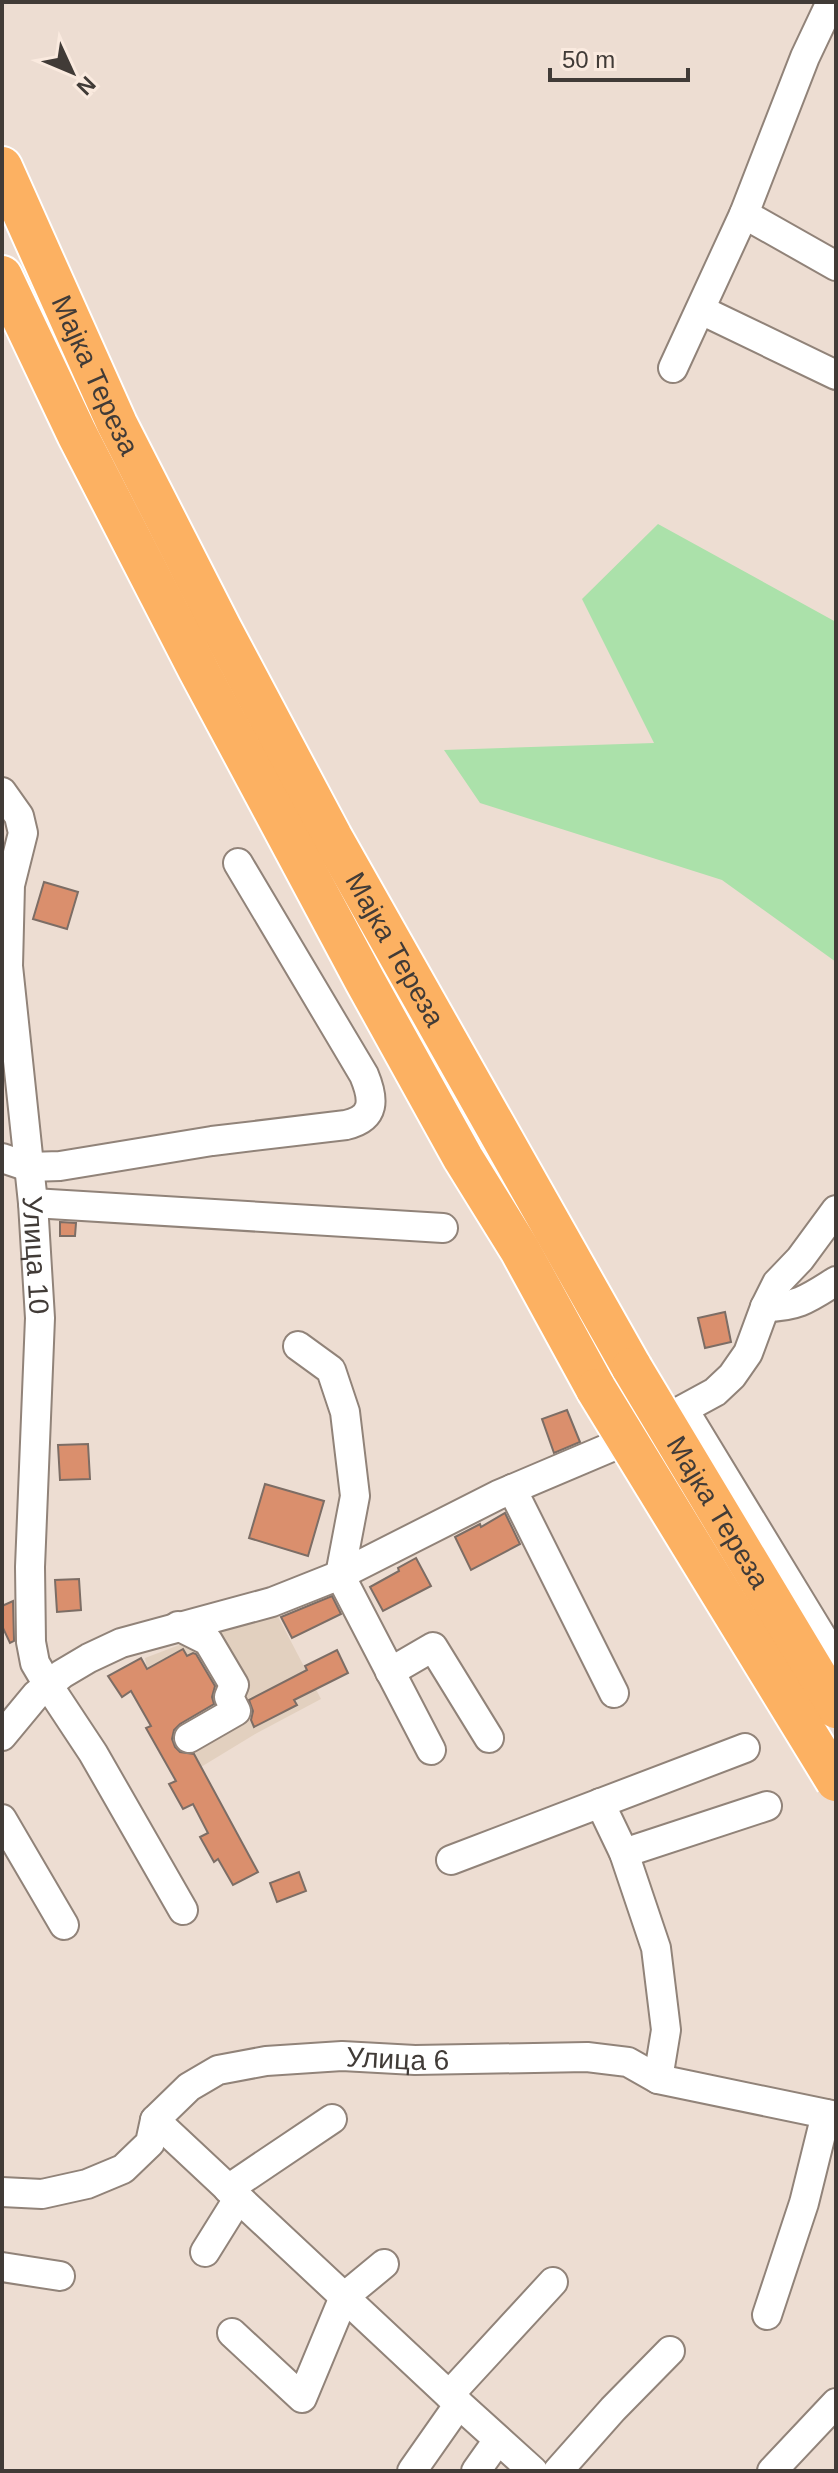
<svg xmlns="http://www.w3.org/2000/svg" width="838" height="2473" font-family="Arial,sans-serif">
<rect width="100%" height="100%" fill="#edddd2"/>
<!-- industrial -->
<polygon fill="#e2d0bf" points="274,1609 321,1699 257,1733 201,1767 147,1669 145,1658"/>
<!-- green -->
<polygon fill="#abe1aa" points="658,524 836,622 836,962 722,880 480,803 444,750 654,743 582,599"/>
<!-- building -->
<g fill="#da8f6d" stroke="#7c6d65" stroke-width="2">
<polygon points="44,882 78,892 67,929 33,919"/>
<polygon points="60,1222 76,1223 75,1236 60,1236"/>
<polygon points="725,1312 731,1342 705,1348 698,1318"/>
<polygon points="567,1410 580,1442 554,1453 542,1419"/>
<polygon points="88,1444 90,1479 60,1480 58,1445"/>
<polygon points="265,1484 324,1501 308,1556 249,1538"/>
<polygon points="505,1513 520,1544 471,1570 455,1537 480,1524 481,1527"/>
<polygon points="416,1558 431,1586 383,1611 370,1587 399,1571 398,1568"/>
<polygon points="79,1579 81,1610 57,1612 55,1580"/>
<polygon points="332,1596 341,1614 292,1638 281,1617"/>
<polygon points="13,1601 14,1641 10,1643 2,1626 2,1606"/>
<polygon points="183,1649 187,1656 193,1653 196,1654 215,1686 212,1697 214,1704 180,1724 174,1730 172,1739 175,1747 180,1752 194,1754 258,1872 233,1885 218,1859 214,1862 200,1837 208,1833 193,1804 183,1809 169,1784 176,1781 146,1728 151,1726 131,1691 122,1697 108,1676 141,1658 147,1669"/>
<polygon points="337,1650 348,1673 294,1700 297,1705 254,1727 251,1720 253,1711 249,1700 307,1670 305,1666"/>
<polygon points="299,1872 306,1891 277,1902 270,1883"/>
</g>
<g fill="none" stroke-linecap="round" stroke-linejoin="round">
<defs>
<g id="minor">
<polyline points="744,214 836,266"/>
<polyline points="701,310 836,375"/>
<polyline points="673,368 744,214 805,57 831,2"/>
<path id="s1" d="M2 792 19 816 23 833 10 885 8 966 33 1203 40 1318 30 1567 31 1642 35 1663 48 1685 93 1753 183 1910"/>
<path d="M2 1158 29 1167 60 1166 212 1141 346 1125C376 1118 374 1099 364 1075L238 863"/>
<polyline points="33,1203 443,1228"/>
<path d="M765 1307C798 1307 809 1298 836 1281"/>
<polyline points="298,1346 331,1370 345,1412 355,1496 340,1575 431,1750"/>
<polyline points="684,1410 836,1660"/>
<polyline points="512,1489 614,1693"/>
<polyline points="178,1626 208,1641 234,1685 229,1697 236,1711 189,1738"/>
<polyline points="390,1672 433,1647 489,1738"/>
<polyline points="2,1736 36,1695 62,1674 89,1658 121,1643 272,1602 340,1575 498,1495 623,1442 715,1392 732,1376 748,1353 765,1307 777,1283 800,1259 836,1210"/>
<polyline points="600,1803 624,1853 656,1948 666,2030 658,2079"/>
<polyline points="2,1819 64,1925"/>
<polyline points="624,1853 767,1806"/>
<polyline points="451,1860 745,1748"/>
<polyline points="155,2120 449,2395 533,2471"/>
<polyline points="228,2189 332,2119"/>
<path id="s2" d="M2 2192 42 2194 87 2184 123 2169 150 2143 155 2120 189 2087 218 2070 266 2061 342 2056 415 2060 587 2057 628 2062 658 2079 836 2116"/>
<polyline points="205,2252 238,2199"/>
<polyline points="2,2267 60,2276"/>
<polyline points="767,2315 804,2203 826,2114"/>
<polyline points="232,2333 302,2398 344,2297 384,2264"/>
<polyline points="449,2395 553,2282"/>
<polyline points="412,2471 459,2404"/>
<polyline points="476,2471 498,2440"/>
<polyline points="558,2471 613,2409 670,2351"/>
<polyline points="772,2471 836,2403"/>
</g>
<g id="highway">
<path id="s3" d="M2 167 117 424 221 628 332 837 632 1368"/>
<polyline points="2,276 77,434 198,669 365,981 463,1158 520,1250 596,1389"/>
</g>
</defs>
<!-- minor casing -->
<use href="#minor" stroke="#918379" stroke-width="32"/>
<!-- highway casing -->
<use href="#highway" stroke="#fff" stroke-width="44"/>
<!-- minor -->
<use href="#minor" stroke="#fff" stroke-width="28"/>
<!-- highway -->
<use href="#highway" stroke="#fcb162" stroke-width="40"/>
<defs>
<g id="highway-bridge">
<path id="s4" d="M632 1368 836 1708"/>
<polyline points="596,1389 836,1781"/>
</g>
</defs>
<!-- highway-bridge casing -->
<use href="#highway-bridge" stroke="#fff" stroke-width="44" stroke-linecap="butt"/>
<!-- highway-bridge -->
<use href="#highway-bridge" stroke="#fcb162" stroke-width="40"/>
</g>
<g text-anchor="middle" stroke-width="6" stroke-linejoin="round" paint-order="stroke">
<!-- street labels -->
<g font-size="28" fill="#413b37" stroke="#faeadf">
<text dy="10" stroke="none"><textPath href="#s3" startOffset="228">Мајка Тереза</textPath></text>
<text dy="10" stroke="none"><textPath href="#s3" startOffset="876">Мајка Тереза</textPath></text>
<text dy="10" stroke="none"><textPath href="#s1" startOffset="472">Улица 10</textPath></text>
<text dy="10" stroke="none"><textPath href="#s4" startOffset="168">Мајка Тереза</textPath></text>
<text dy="10" stroke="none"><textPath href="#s2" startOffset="448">Улица 6</textPath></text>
</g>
</g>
<!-- border -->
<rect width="838" height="2473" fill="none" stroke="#413b37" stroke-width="8"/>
<!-- north arrow -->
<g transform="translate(72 72) rotate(134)" stroke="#faeadf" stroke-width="6" paint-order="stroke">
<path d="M0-6L14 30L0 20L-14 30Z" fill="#413b37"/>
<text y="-12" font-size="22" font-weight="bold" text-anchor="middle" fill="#413b37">N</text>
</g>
<!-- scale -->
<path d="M550 68v12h138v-12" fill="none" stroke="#413b37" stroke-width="4"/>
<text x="562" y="68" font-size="24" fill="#413b37" stroke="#faeadf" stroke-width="6" paint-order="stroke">50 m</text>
</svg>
